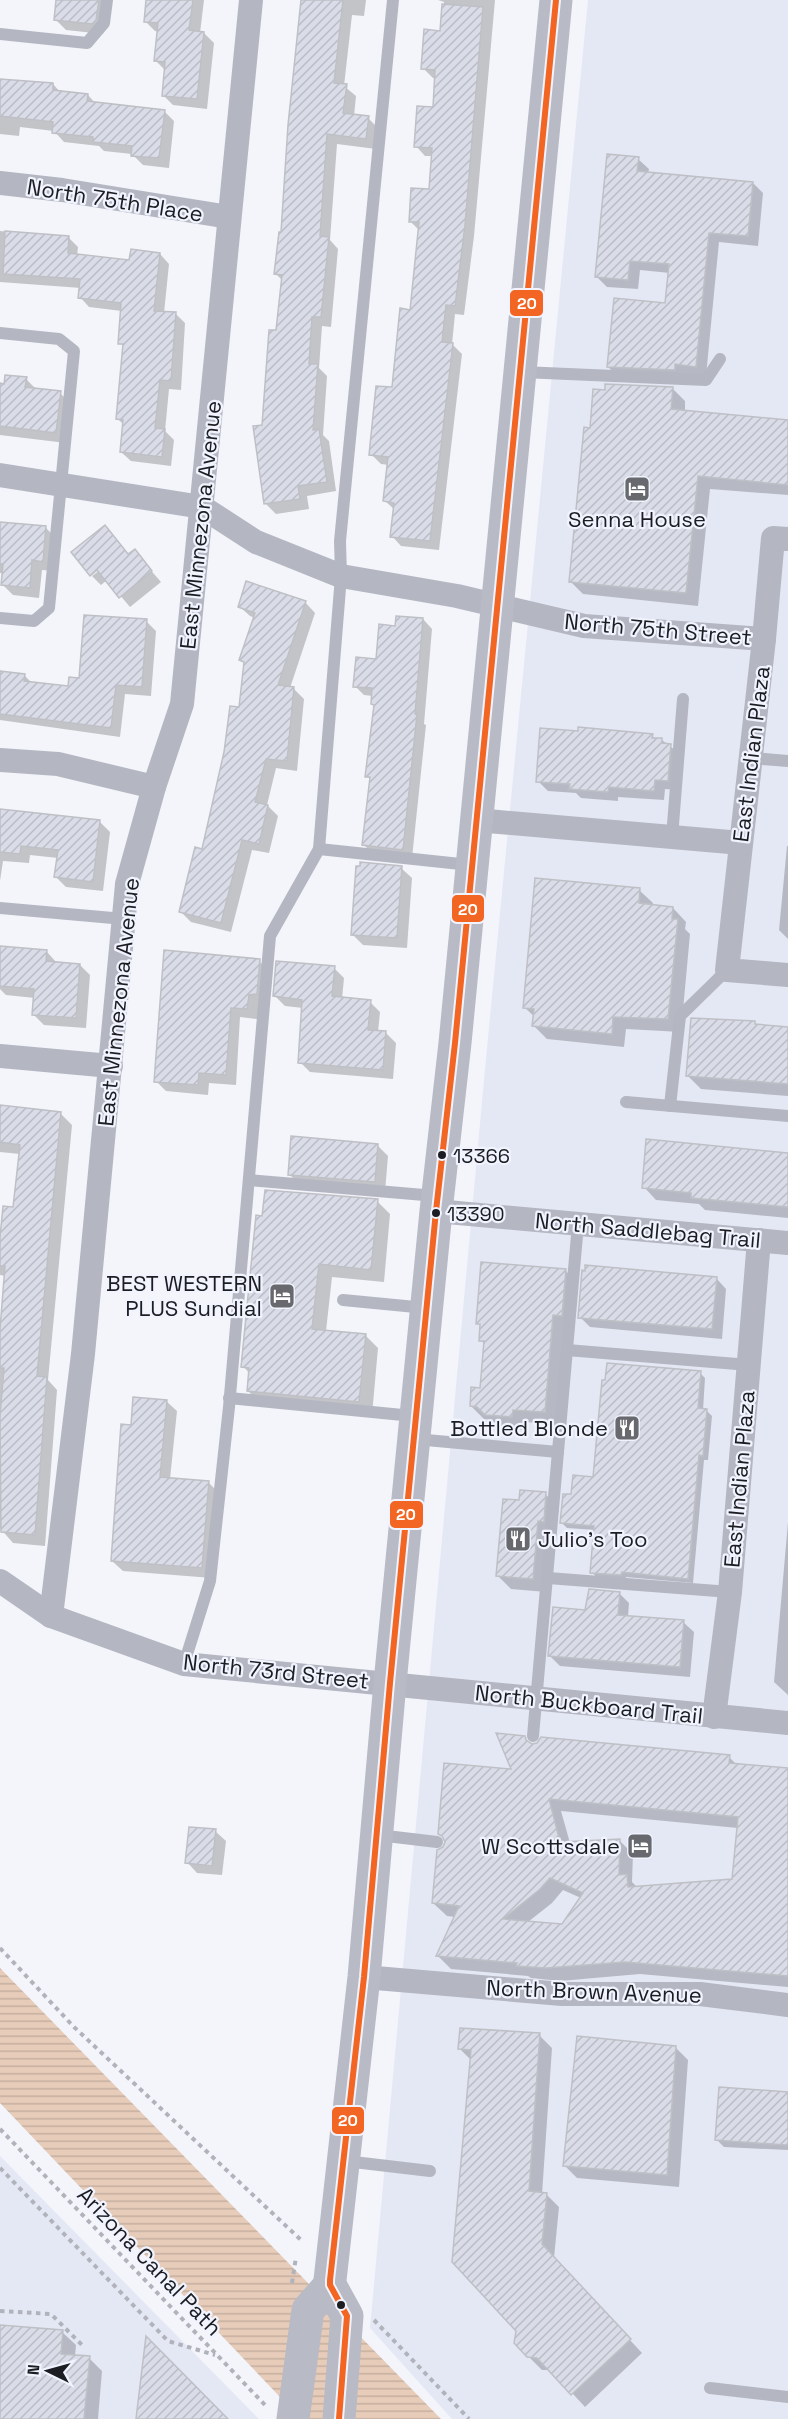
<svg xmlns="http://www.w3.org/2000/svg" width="788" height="2419" font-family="'Space Grotesk',sans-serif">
<defs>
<pattern id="water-rules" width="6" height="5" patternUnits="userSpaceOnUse" patternTransform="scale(1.5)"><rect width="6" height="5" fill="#e7ccba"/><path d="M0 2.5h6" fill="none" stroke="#c6afa0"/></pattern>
<pattern id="building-hatch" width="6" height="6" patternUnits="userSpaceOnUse" patternTransform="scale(1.5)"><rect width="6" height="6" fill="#dadde8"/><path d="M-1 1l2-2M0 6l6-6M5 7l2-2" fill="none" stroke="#babdc7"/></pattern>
</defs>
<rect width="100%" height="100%" fill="#f4f5fb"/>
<!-- built -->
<g fill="#e4e8f4">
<polygon points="588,0 788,0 788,2419 452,2419 370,2328 485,1069"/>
<polygon points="0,2156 259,2419 0,2419"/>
</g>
<!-- water -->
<polygon fill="url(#water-rules)" points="0,1968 441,2419 301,2419 0,2103"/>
<!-- shadow -->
<g fill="#0003" fill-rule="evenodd">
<polygon points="58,0 109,0 103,34 66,30 56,20"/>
<polygon points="147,0 204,0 200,33 204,33 214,43 207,109 173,105 163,95 166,71 156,61 159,32 155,31 145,21"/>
<polygon points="304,0 366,0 364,16 352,15 344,86 356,96 354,116 368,118 378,128 376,149 337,144 330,240 338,249 331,327 322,326 319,368 327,376 323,435 329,441 336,491 307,496 309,509 276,514 266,504 264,426 283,281 276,274 283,234"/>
<polygon points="438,0 495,0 474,236 464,315 455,314 452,344 462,354 439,550 401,546 392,536 395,510 385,501 389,465 381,464 371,454 393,389 412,311 420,231 410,221 430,191 433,156 425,156 416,146 434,109 436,78 433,78 423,68 442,32 444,2"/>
<polygon points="0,80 53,84 61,93 88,95 96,104 164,111 174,121 169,168 143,165 132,154 104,151 99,146 64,142 54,131 20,127 19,136 0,134"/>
<polygon points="638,159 649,169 648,173 753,183 763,193 758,246 719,242 706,376 619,377 608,367 666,305 670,273 640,270 638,289 607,287 597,277"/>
<polygon points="0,231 68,237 78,247 77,256 131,262 160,254 169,264 164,313 176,314 185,323 181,390 169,389 165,431 174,440 171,466 131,461 121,452 124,425 117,418 124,347 120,343 122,311 89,307 80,297 81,288 0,282"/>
<polygon points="26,379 36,389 60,393 70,403 66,443 0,435 0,385 5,385"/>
<polygon points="672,388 685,401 685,412 788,422 788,495 710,489 698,606 583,594 570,581 591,429"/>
<polygon points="0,523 46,528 56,538 53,571 42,570 39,598 13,595 3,585 4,573 0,573"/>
<polygon points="134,551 161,582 130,607 107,580 101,585 92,576 104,567"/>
<polygon points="305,602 315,613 290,688 294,689 304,699 297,771 276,768 267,805 278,816 269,853 252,850 231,932 191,922 180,911 203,850 240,709 245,664 241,660 255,618 250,616 239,606"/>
<polygon points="423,619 432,629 424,724 426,725 412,858 373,854 364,845 371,780 367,776 376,707 372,704 373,696 364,695 355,686 378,661 397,627"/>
<polygon points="146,621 156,631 151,696 125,694 120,737 0,720 0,670 3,673 24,675 33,684 69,688"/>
<polygon points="579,733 652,736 656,739 662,740 681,755 678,790 665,789 664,800 618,797 618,801 581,798 576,793 548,791 538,781"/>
<polygon points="0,810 100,822 110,832 103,891 66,887 56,877 58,858 30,855 29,863 3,861 0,881"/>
<polygon points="787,846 788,846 788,939 779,930"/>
<polygon points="401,868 412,878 407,948 363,945 353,935"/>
<polygon points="639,890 653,903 652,906 673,908 686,922 685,929 690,934 681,1032 626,1029 624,1047 547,1039 534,1026 535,1017 525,1008"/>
<polygon points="0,948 47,952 57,963 80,965 90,975 86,1028 44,1025 34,1015 35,998 6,995 0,989"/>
<polygon points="259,961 269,971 257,1019 240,1017 236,1085 209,1083 208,1095 166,1091 156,1081"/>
<polygon points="334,968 344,978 342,999 370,1002 380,1012 378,1032 386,1033 396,1043 393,1079 310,1072 300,1062 303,1008 285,1006 275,996"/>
<polygon points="754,1022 757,1025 788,1028 788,1096 701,1089 687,1075"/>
<polygon points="61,1114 72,1125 48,1380 57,1390 45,1546 13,1543 0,1528 0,1337 6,1276 0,1275 0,1231 2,1231 14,1208 20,1154 0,1152 0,1116"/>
<polygon points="377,1145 388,1156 385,1192 300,1185 289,1174"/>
<polygon points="788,1154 788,1218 705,1210 699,1204 656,1200 644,1187"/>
<polygon points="377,1201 390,1214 384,1282 332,1277 326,1331 365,1335 378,1348 372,1415 261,1404 248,1391 250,1374 243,1366 257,1217"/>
<polygon points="565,1270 578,1284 558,1425 526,1422 525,1430 499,1427 492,1420 484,1419 471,1406 481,1389 485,1345 481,1340 482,1327 478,1323"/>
<polygon points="716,1278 726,1289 722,1339 590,1327 580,1317"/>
<polygon points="700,1373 705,1378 703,1410 707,1411 712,1416 708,1460 704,1460 693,1583 626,1577 626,1580 597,1578 592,1572 596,1530 567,1528 562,1523 572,1496 594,1478"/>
<polygon points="166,1401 177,1411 170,1479 208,1482 218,1492 212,1578 123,1571 112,1561 132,1427"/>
<polygon points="545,1494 559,1507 546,1592 511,1589 497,1575 520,1502"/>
<polygon points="788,1522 788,1695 774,1682"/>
<polygon points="619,1593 629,1603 628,1617 683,1622 694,1632 690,1677 560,1666 550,1656 586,1612"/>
<path d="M524 1737 532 1746 729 1757 737 1765 788 1770V1987L640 1974 560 1981 531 1978 528 1976 451 1969 438 1956 455 1917 447 1916 433 1903 444 1848 513 1770ZM561 1811 738 1828 734 1881 638 1888 632 1882 633 1854 620 1841 570 1843ZM563 1890 581 1898 562 1925 528 1922 552 1903Z"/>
<polygon points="215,1831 226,1841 222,1875 197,1873 187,1862"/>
<polygon points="539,2035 552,2048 542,2194 546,2194 559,2207 554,2258 642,2353 585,2407 551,2370 542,2370 528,2356 517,2330 471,2060 460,2049"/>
<polygon points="675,2047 688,2060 679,2187 577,2178 565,2166"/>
<polygon points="788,2094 788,2150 724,2147 716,2139"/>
<polygon points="0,2326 62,2332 76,2345 75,2356 89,2358 102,2371 98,2419 0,2419"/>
</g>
<!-- building -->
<g fill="url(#building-hatch)" stroke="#bfc0c6" stroke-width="1.5" fill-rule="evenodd">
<polygon points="56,0 99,0 96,20 92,24 54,20"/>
<polygon points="146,0 193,0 189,30 204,32 197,99 162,96 165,62 154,61 158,23 144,22"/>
<polygon points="301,0 343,0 334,83 347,84 343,113 369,116 366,139 327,134 320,236 329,237 321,317 312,317 309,364 318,364 313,430 319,429 327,482 298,486 300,499 264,504 253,426 262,425 269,330 276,330 282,275 274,274 279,232 281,232 288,125"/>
<polygon points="442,4 483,7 465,225 455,306 446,305 442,342 453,343 430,541 390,537 394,503 383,501 388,457 369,455 376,386 392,387 400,308 410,310 419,222 409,222 411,188 429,189 432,148 414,147 417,106 433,107 435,70 421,69 424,29 440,31"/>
<polygon points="0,79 53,83 53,90 88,94 87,101 165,110 159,158 131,156 132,146 93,142 93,137 52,133 53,122 0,116"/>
<polygon points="607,154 639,157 637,171 753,182 748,236 709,233 696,367 675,364 675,370 607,367 614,298 665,303 669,264 630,261 628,280 595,277"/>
<polygon points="5,231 69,236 68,253 129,260 131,249 160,253 154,311 176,312 171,381 160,380 155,428 165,429 162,457 120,452 123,420 116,419 123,344 118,344 121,303 78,298 80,279 3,274"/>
<polygon points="5,375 27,377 25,387 61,391 56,433 0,426 0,383 4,384"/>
<polygon points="605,384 673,387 671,409 788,420 788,485 698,476 686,593 569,582 584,427 590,428 593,389 605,390"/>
<polygon points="0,522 46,526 43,562 32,560 30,588 1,585 3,564 0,564"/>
<polygon points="105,525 128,554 135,549 152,571 119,598 97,570 90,576 71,552"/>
<polygon points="246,581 306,601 278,685 294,687 287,761 266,759 255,802 268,805 259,844 242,840 221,923 179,912 195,847 202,849 224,752 230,706 239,707 244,662 239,660 255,613 238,607"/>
<polygon points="84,615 147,619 142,687 116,685 111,728 0,714 0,671 25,674 24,681 68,686 69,677 79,678"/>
<polygon points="396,616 423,618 415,714 417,714 403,850 362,845 370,777 365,777 374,705 371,704 372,688 353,687 356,657 376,659 379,624 395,626"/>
<polygon points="578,727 653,734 652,738 662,738 662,743 671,744 668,781 655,780 654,791 609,787 608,792 569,789 570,784 536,782 540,728 578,731"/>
<polygon points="0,809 100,820 93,882 54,877 58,850 21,846 20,854 0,852"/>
<polygon points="360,862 402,866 397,938 351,935 356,866 360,866"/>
<polygon points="535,878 640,888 639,903 673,907 672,919 678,919 668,1019 613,1017 612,1034 532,1026 534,1009 523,1008"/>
<polygon points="0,946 47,950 46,961 80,964 76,1018 32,1015 34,989 0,986"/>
<polygon points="164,950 260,959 257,994 249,995 247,1009 231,1008 226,1075 199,1073 198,1085 154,1082"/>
<polygon points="276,961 335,966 332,996 371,1000 368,1030 386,1031 383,1070 298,1063 302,1000 273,996"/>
<polygon points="691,1018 755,1021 755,1024 788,1027 788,1084 686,1076"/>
<polygon points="0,1105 61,1112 37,1376 47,1377 35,1535 1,1532 0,1416 4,1368 0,1368 0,1329 5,1266 0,1266 0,1237 3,1206 13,1207 20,1145 0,1142"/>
<polygon points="291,1136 378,1144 375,1182 288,1175"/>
<polygon points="646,1139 788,1153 788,1207 691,1198 691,1193 642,1188"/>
<polygon points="265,1190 378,1199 371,1270 319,1264 312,1329 366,1334 359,1402 247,1391 249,1368 241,1367 256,1215 262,1216"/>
<polygon points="481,1262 566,1269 562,1316 553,1315 545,1412 513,1410 512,1417 485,1415 477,1407 470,1406 471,1387 480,1388 484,1341 479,1341 480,1324 476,1324"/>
<polygon points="585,1265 717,1277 712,1329 578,1318 582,1270 585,1271"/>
<polygon points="607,1363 701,1371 698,1408 707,1409 703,1456 699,1455 688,1579 622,1572 621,1575 590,1573 594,1526 560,1523 563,1494 571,1494 573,1475 593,1477 602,1380 605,1380"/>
<polygon points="133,1397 167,1400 160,1477 209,1481 202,1568 111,1561 121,1424 131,1425"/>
<polygon points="520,1490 546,1492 544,1522 538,1521 533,1579 496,1576 503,1499 519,1500"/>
<polygon points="589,1589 620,1592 618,1615 684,1620 680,1667 548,1656 553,1607 585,1610"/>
<path d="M496 1733 525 1736 526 1740 532 1744 537 1743 541 1737 730 1755 729 1763 788 1768V1976L625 1962 546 1968 516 1966 517 1963 436 1956 459 1906 432 1903 437 1850 443 1847 445 1842 442 1836 438 1834 444 1763 511 1769ZM549 1799 738 1817 732 1879 628 1887 627 1874 619 1875 620 1839 560 1842ZM550 1878 583 1893 562 1924 503 1919 539 1890Z"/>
<polygon points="189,1827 216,1829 212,1866 185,1863"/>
<polygon points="460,2028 540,2033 529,2191 547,2193 542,2244 631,2339 571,2395 537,2358 527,2357 514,2343 516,2331 452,2262 471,2050 458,2049"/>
<polygon points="577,2036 676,2046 667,2175 563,2166"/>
<polygon points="719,2087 788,2092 788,2143 786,2145 715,2140"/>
<polygon points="0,2325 63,2330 61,2354 90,2356 84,2419 0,2419"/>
<polygon points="146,2336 228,2419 136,2419"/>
</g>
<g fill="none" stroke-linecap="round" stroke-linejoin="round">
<!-- path -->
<g stroke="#b0b3bb" stroke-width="4" stroke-dasharray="4.5 4.5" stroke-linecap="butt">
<polyline points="0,1948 74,2027 301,2240"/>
<polyline points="0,2129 265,2405"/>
<polyline points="0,2168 168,2341 215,2355"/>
<polyline points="292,2283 296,2257"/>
<polyline points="0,2311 51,2314 84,2347"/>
<polyline points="374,2320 469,2419"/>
</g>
<!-- lane -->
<g stroke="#b4b7c2" stroke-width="12">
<polyline points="0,34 87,43 104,23 107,0"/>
<polyline points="0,333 59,339 74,351 49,608 34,621 0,618"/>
<polyline points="522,372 706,380 720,359"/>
<polyline points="751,758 788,761"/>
<polyline points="672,837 683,699"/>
<polyline points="319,849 470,865"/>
<polyline points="0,908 124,919"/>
<polyline points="626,1102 788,1116"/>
<polyline points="670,1106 680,1016 727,970"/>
<polyline points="249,1180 436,1196"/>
<polyline points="343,1300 426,1308"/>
<polyline points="567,1350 749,1365"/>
<polyline points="229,1398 413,1416"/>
<polyline points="415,1439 558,1452"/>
<polyline points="548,1578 730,1592"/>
<polyline points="184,1664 210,1581 229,1407 270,936 319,849 341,576 340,541 393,0"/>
<polyline points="533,1736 578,1224"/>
<polyline points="378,1835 437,1842"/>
<polyline points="345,2161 430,2171"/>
<polyline points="710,2388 788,2397"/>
</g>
<!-- street -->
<g stroke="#b4b7c2" stroke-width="24">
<polyline points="0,183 62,190 229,217"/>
<polyline points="0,475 202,507 256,542 341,576 457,596 584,626 764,639"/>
<polyline points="788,539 773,538 764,639 727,970 788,975"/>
<polyline points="0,760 58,764 154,787"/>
<polyline points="476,820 741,843"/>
<polyline points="0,1056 111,1066"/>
<polyline points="436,1211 788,1243"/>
<polyline points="0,1581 51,1616 184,1664 788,1723"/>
<polyline points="51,1616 83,1354 127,884 154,787 182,704 251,0"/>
<polyline points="714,1717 730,1592 759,1240"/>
<polyline points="364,1977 562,1994 700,1994 788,2005"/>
</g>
<!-- primary -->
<g stroke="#b8bac5" stroke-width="33">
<polyline points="293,2419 308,2310 330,2285"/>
<polyline points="339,2419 347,2316 330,2285 330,2280 364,1977 390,1683 436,1211 455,1043 556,0"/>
</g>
<defs>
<polyline id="bus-1" points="339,2419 347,2316 330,2285 330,2280 364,1977 390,1683 436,1211 455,1043 556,0"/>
</defs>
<!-- bus-1 casing -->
<use href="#bus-1" stroke="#f1f4fe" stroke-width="10"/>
<!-- bus-1 -->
<use href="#bus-1" stroke="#f26522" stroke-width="6"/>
</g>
<!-- icons -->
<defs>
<symbol id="hotel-square" viewBox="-11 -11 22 22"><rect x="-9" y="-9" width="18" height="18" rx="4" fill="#67696e" stroke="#f1f4fe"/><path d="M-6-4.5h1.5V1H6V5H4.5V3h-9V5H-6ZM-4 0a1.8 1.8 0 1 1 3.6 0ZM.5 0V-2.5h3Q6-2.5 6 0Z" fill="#fff"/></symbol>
<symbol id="restaurant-square" viewBox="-11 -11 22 22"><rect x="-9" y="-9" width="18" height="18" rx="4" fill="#67696e" stroke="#f1f4fe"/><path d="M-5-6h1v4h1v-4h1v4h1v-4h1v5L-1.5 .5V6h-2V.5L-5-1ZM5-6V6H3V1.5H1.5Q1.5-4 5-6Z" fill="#fff"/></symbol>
</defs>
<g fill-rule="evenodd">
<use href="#hotel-square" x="622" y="474" width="30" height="30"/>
<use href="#hotel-square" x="267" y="1281" width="30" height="30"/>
<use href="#restaurant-square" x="612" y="1413" width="30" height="30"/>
<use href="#restaurant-square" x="503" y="1524" width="30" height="30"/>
<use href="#hotel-square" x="625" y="1831" width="30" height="30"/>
</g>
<!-- markers -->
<g fill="#1b1d22" stroke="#f1f4fe" stroke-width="2">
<circle cx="442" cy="1155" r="5"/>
<circle cx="436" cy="1213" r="5"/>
<circle cx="341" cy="2305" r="5"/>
</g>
<g text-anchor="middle" stroke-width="4.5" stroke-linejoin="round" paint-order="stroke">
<!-- bus labels -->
<g font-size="20" fill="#1b1d22" stroke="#f1f4fe" text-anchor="start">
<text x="453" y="1163">13366</text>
<text x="447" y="1221">13390</text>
</g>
<!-- street labels -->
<g font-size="22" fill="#1b1d22" stroke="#f1f4fe">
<text transform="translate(115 200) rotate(9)" y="8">North 75th Place</text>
<text transform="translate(200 525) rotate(-84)" y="8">East Minnezona Avenue</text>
<text transform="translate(658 629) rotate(5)" y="8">North 75th Street</text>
<text transform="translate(751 754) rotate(-83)" y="8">East Indian Plaza</text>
<text transform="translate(118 1002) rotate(-84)" y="8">East Minnezona Avenue</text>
<text transform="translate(648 1230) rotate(5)" y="8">North Saddlebag Trail</text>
<text transform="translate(739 1479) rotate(-85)" y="8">East Indian Plaza</text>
<text transform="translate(276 1671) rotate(6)" y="8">North 73rd Street</text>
<text transform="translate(589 1704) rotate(6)" y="8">North Buckboard Trail</text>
<text transform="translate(594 1991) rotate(2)" y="8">North Brown Avenue</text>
<text transform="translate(150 2261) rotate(46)" y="8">Arizona Canal Path</text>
</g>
<!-- poi labels -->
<g font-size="22" fill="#1b1d22" stroke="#f1f4fe" text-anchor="end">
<text x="637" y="527" text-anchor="middle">Senna House</text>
<text x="262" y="1291">BEST WESTERN<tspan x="262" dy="25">PLUS Sundial</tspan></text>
<text x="608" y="1436">Bottled Blonde</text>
<text x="538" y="1547" text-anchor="start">Julio's Too</text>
<text x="620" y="1854">W Scottsdale</text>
</g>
</g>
<g stroke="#f1f4fe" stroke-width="2">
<rect x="509" y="289" width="35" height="28" rx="6" fill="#f26522"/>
<rect x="451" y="894" width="34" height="29" rx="6" fill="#f26522"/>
<rect x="389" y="1500" width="35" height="29" rx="6" fill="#f26522"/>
<rect x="331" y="2106" width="34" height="29" rx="6" fill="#f26522"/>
</g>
<g font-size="16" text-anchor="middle" font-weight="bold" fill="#fff">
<text x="527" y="309">20</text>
<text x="468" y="915">20</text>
<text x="406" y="1520">20</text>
<text x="348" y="2126">20</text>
</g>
<!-- north arrow -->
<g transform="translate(48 2371) rotate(275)" stroke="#f1f4fe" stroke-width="4.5" paint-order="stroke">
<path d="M0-4.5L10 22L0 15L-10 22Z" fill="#1b1d22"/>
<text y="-9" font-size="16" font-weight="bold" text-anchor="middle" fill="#1b1d22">N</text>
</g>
</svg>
